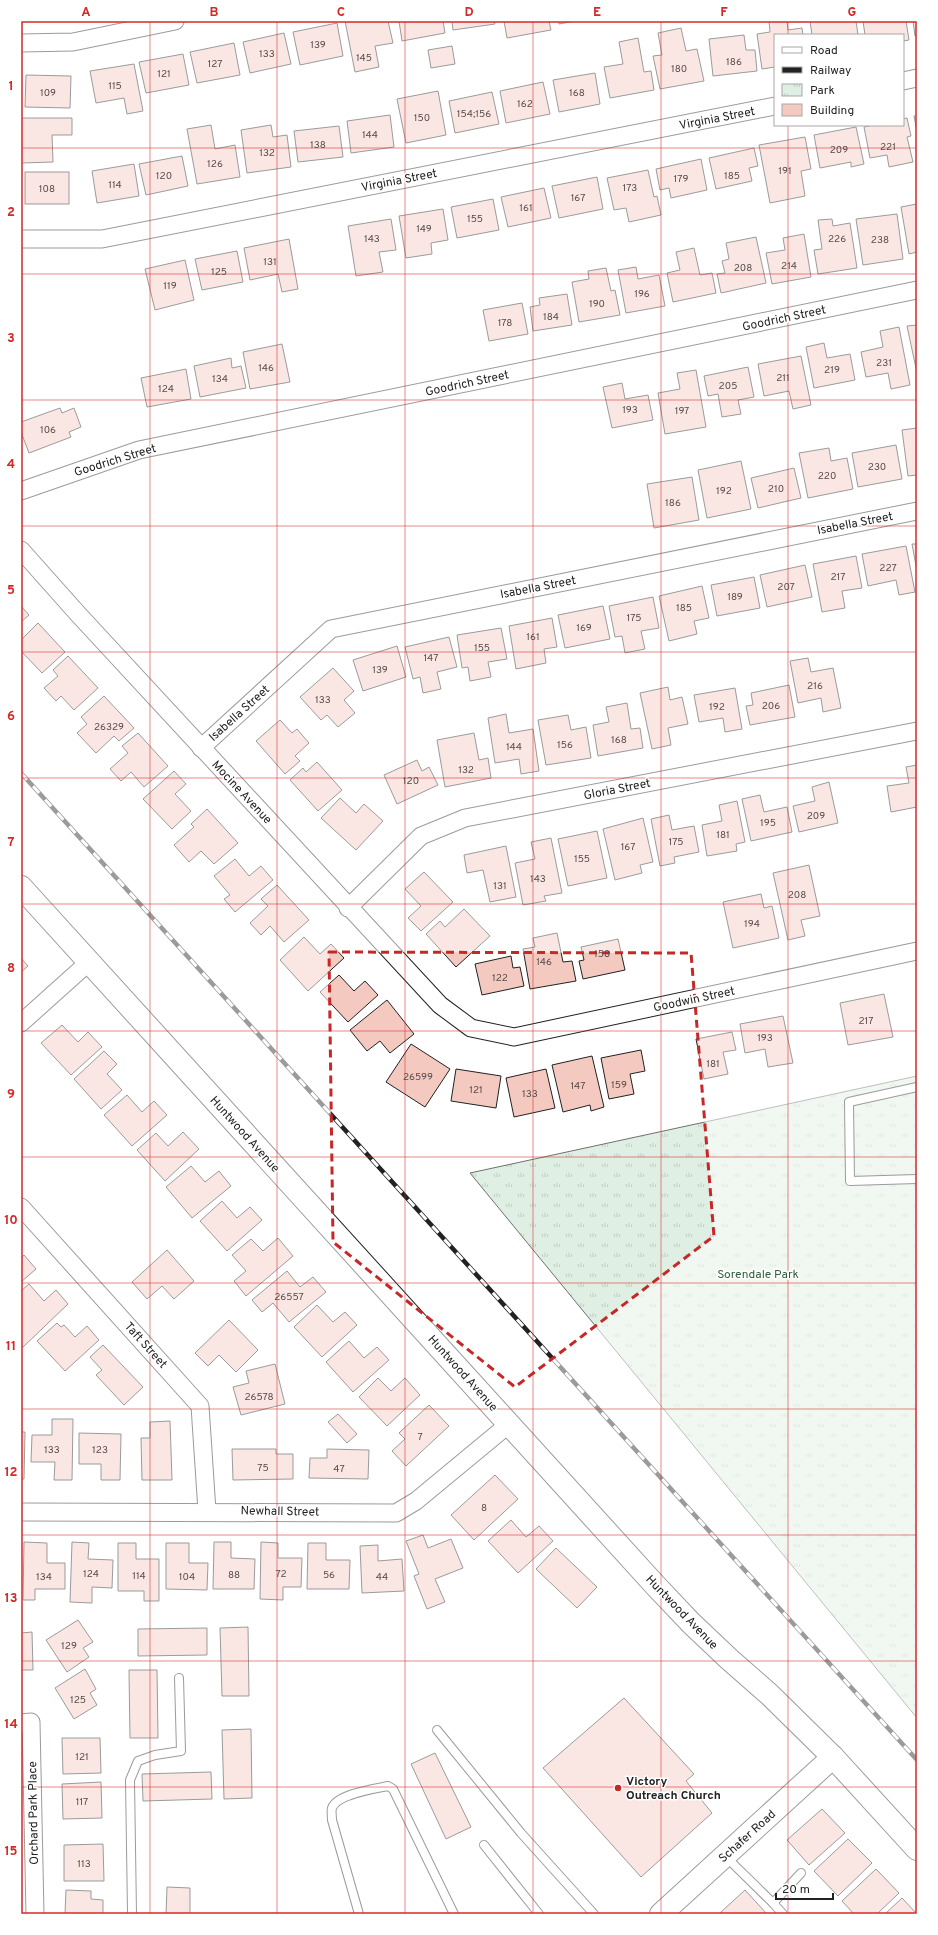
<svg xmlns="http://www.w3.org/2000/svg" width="938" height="1935" font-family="Overpass,sans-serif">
<defs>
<pattern id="park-tufts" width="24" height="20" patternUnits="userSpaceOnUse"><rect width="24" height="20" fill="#e0efe3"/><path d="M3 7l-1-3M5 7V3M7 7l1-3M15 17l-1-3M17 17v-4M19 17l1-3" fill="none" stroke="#c0cdc2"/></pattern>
</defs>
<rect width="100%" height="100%" fill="#fff"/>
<!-- park -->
<polygon fill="url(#park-tufts)" stroke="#6f6f6f" points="917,1076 917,1718 470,1173"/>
<!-- building -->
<g fill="#f3c9c0" stroke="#222">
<polygon points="345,21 388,21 393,43 375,46 379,67 355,72"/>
<polygon points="399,21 443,21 445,33 402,41"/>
<polygon points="452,21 494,21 495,24 453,30"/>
<polygon points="504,21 549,21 551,30 507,38"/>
<polygon points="558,21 575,21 559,24"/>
<polygon points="769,21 787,21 788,30 802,28 803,35 775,35 775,67 762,69 757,34 770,32"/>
<polygon points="810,21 856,21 858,35 812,35"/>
<polygon points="863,21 906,21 909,40 903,41 903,35 865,35"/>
<polygon points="913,21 917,21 917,36 915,36"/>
<polygon points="337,23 343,56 300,65 293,32"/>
<polygon points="681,28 686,51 697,49 704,81 660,89 653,56 662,55 658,33"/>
<polygon points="284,33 291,64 250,73 243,42"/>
<polygon points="744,35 746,50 755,50 757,71 713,76 709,39"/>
<polygon points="638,38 644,72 651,71 654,90 610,98 604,67 623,64 619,42"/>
<polygon points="234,43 240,75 197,83 190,52"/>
<polygon points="452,46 455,64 431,68 428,50"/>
<polygon points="183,54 189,85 146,93 139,62"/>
<polygon points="134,64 143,111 127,114 124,98 96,103 90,71"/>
<polygon points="595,73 600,104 559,112 553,80"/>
<polygon points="26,75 71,76 70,108 25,107"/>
<polygon points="543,82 550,114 506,123 500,91"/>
<polygon points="438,91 446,135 406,143 397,99"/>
<polygon points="492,92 499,124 455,133 449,101"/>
<polygon points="390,115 394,147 351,153 347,121"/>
<polygon points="914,116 917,116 917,132"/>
<polygon points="21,118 72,118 72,135 52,135 53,162 21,163"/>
<polygon points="907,118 911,136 907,137 913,162 889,167 887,155 870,158 864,127 873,125 903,125 903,119"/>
<polygon points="211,125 215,149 235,145 240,177 197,184 187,129"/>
<polygon points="271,125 273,137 287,135 291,167 247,173 241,130"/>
<polygon points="339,126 343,157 298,162 294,131"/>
<polygon points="856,127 864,164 851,167 851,162 820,168 814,135"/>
<polygon points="805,137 811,169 801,171 805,196 770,203 759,145"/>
<polygon points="754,148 758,166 749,168 752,181 716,189 709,158"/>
<polygon points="182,156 188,186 146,195 139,164"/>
<polygon points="701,159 707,190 671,198 669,188 660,190 656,169"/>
<polygon points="134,164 139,196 97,203 92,171"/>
<polygon points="648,170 654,197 657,196 661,215 629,222 626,208 614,210 607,178"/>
<rect x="25" y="172" width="44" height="32"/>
<polygon points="597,177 603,209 559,218 552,186"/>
<polygon points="544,188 551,218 508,227 501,197"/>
<polygon points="493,199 499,230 457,238 451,207"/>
<polygon points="917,204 917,252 909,254 901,207"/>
<polygon points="443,209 448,240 431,243 432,254 406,258 399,216"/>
<polygon points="897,214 903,259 863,265 856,219"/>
<polygon points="391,219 396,250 379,252 383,272 356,276 348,226"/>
<polygon points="832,219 833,226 850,223 857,268 818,274 814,250 822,249 818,220"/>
<polygon points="804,234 811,277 772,284 766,253 785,250 783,238"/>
<polygon points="756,237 766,283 721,293 717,274 725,273 722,261 729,259 726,243"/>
<polygon points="289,239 298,289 282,292 278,274 250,280 244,248"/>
<polygon points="694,248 700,275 712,273 716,293 673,302 667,273 680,270 676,252"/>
<polygon points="237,251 243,282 202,290 195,259"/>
<polygon points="185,260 194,300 155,310 145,269"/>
<polygon points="636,267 638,279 659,275 665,306 626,313 618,270"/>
<polygon points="606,268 611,291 615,290 620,315 579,322 572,282 589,279 588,271"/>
<polygon points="567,294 572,325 533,331 530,307 540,305 539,298"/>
<polygon points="522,303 528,334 489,341 483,310"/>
<polygon points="917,325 917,373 907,326"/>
<polygon points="899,327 910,385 891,389 888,373 866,377 861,352 883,347 880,331"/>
<polygon points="824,343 827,358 850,354 855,380 814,388 806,347"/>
<polygon points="282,344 290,382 250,389 243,352"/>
<polygon points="801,356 811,405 793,409 789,391 764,396 758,364"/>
<polygon points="231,358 232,368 241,366 246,388 200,397 194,366"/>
<polygon points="748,367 754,397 738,400 741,414 722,417 718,394 708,396 704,376"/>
<polygon points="186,369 191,399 147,407 141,378"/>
<polygon points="696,370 706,427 665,434 658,393 680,389 677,373"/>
<polygon points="622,383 625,399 648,395 653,420 612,428 603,387"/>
<polygon points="60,408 62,413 74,408 81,427 69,432 71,437 29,453 21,432 21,422"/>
<polygon points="917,428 917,475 908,476 902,430"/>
<polygon points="896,445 902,479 858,487 852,453"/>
<polygon points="829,448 831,461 847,458 853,489 808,498 799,453"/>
<polygon points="741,461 751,509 707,518 698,470"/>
<polygon points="794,468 801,498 758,508 751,478"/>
<polygon points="692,477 699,520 654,528 647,484"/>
<polygon points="912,544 917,544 917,571"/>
<polygon points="906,546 915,592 899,595 896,580 868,586 862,554"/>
<polygon points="856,556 862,588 842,591 845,608 822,612 813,564"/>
<polygon points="805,565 812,597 767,607 760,575"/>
<polygon points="754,577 760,608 717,616 711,585"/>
<polygon points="702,586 709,618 694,621 697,634 669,641 659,596"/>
<polygon points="653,597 659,628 641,631 645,649 625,653 622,636 615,637 609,606"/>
<polygon points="21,606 29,615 21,622"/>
<polygon points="603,606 610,639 565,648 558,615"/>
<polygon points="552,618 557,647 544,649 546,663 516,669 509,626"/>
<polygon points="38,623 65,652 42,673 21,651 21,640"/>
<polygon points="501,628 507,659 488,662 491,677 470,681 468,667 462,668 457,635"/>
<polygon points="449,637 457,667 437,672 441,689 423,693 420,677 413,679 405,647"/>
<polygon points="397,646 406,677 363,691 353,660"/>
<polygon points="68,656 98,688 74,710 61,696 56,701 44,688 58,676 53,670"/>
<polygon points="808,658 811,672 833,668 841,708 823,712 821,698 798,703 790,661"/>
<polygon points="333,668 354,691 344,700 355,713 338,727 327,715 321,720 300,697"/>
<polygon points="789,685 795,717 750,725 746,706 753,705 751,693"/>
<polygon points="668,687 670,700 682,697 688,724 668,728 671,745 652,749 640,693"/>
<polygon points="735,688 742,729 725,732 723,718 699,722 694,695"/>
<polygon points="104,696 134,728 119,741 114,736 96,753 77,733 87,724 81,717"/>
<polygon points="627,703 631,729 640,728 643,748 598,756 593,725 609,722 606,707"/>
<polygon points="506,714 509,733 533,729 539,771 521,774 519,759 495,763 488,718"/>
<polygon points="568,715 571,730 586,727 591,758 546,765 538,720"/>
<polygon points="280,720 292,733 297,729 309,743 295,756 300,761 285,774 256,741"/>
<polygon points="138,733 168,766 144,787 131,772 121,781 110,769 128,753 122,746"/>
<polygon points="474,733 479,760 488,758 491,778 445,787 437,740"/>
<polygon points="417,760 422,771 429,767 438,785 397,804 384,775"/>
<polygon points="317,762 342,790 318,811 290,780 303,768 306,772"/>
<polygon points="917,765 917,807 891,812 887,786 909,783 906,767"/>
<polygon points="174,771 186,784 175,794 191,811 172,829 143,799"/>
<polygon points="829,782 838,823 799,832 793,806 815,801 812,787"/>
<polygon points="760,795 764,812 787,807 792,832 751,841 742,799"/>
<polygon points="340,798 356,813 364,804 383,821 356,850 321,818"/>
<polygon points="737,801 745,842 736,844 737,851 707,856 702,825 722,821 719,805"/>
<polygon points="207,809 238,843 214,864 201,851 189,862 174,845 194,827 191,824"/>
<polygon points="669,815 672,830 694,826 699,852 674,857 675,863 660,866 651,819"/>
<polygon points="643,818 653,862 640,865 642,873 615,880 603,829"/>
<polygon points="597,831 607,878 568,886 558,839"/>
<polygon points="551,838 562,893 544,896 546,901 523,905 515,863 535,859 531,842"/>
<polygon points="506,846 516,897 490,902 483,870 467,873 464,855"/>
<polygon points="235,859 249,876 261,866 273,880 235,912 224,899 230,895 214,876"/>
<polygon points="809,865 820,916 801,920 805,936 788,940 773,873"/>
<polygon points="424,872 453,902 421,931 408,918 421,906 405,889"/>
<polygon points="277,885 309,920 284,942 270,926 261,935 250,923 268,906 261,899"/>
<polygon points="761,894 764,908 772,906 779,938 733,948 723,902"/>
<polygon points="464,909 490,936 456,967 426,934 440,921 445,927"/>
<polygon points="557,933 563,962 572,961 576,981 530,989 523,949 535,947 533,938"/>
<polygon points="304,937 320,954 331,944 344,958 308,991 280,960"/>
<polygon points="618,939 625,970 583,979 579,961 584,960 581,947"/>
<polygon points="511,956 513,968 520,967 524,986 482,995 475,964"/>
<polygon points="21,958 28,966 21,972"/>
<polygon points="339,975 354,991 365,981 378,995 348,1022 320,992"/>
<polygon points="884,994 893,1037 848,1045 840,1003"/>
<polygon points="387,1000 414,1034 390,1053 380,1041 367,1051 350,1030"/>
<polygon points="783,1016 793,1063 768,1067 765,1049 745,1053 740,1024"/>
<polygon points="62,1025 78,1042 88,1032 102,1047 71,1075 41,1043"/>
<polygon points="732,1032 736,1050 723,1052 728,1074 704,1079 696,1039"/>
<polygon points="411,1044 450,1069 425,1107 386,1082"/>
<polygon points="641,1050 645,1071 630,1074 634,1094 609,1099 601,1058"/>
<polygon points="104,1051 117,1064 107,1074 122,1090 101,1109 74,1079"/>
<polygon points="592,1056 604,1107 591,1111 590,1105 563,1112 552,1065"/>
<polygon points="456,1069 501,1076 496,1108 451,1101"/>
<polygon points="546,1069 555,1108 514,1117 506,1078"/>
<polygon points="127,1095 142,1112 154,1101 167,1115 132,1146 104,1115"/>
<polygon points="183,1132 199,1149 165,1181 137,1150 156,1133 168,1146"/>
<polygon points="191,1166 205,1182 219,1171 231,1186 192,1218 166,1187"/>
<polygon points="222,1201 237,1218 250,1207 262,1220 227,1251 200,1221"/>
<polygon points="278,1238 293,1256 246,1296 234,1281 246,1271 232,1255 251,1239 263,1251"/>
<polygon points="167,1250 194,1281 174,1299 162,1286 147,1299 132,1282"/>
<polygon points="24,1255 36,1269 21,1282 21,1258"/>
<polygon points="287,1271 300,1287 313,1277 326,1292 289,1322 273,1303 262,1312 252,1300"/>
<polygon points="29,1284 44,1301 56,1290 68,1304 21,1349 21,1291"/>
<polygon points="317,1305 333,1322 345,1312 357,1325 322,1357 294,1327"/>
<polygon points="229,1320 258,1350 236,1372 219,1355 208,1366 195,1353"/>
<polygon points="57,1323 61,1327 64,1325 75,1337 87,1326 99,1340 65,1371 37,1341"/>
<polygon points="349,1341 364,1358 377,1347 389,1360 353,1392 326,1362"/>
<polygon points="103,1345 143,1387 124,1405 96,1375 102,1370 90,1357"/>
<polygon points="275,1364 285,1404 241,1415 233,1387 249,1383 246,1371"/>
<polygon points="378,1378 391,1391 405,1378 420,1395 387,1426 359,1397"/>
<polygon points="429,1405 449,1426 406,1466 392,1451 405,1439 399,1433"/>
<polygon points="338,1414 357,1434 347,1443 328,1422"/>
<polygon points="52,1419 73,1419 72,1480 54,1480 55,1462 31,1462 32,1435 52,1435"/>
<polygon points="170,1421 172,1480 142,1480 141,1438 150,1438 150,1422"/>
<polygon points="21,1432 25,1432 24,1479 21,1479"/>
<polygon points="79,1433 121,1434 120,1480 101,1480 101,1464 79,1464"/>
<polygon points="232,1449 276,1449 276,1454 293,1454 293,1479 233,1480"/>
<polygon points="327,1449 369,1450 368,1479 309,1478 310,1458 327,1458"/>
<polygon points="495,1475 518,1499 474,1540 451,1515"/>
<polygon points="511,1520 526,1537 539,1526 553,1541 518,1573 488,1541"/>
<polygon points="423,1535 428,1548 451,1539 463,1568 435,1579 445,1602 427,1609 414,1576 419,1574 406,1541"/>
<polygon points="24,1542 47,1543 47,1563 65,1563 65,1589 35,1589 35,1600 23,1600"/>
<polygon points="72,1542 89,1543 88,1559 113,1560 112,1588 92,1587 92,1603 70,1602"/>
<polygon points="214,1542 231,1542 231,1558 255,1559 254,1589 213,1589"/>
<polygon points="261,1542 278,1543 278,1558 302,1558 301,1587 283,1587 283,1600 260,1599"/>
<polygon points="118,1543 136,1543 136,1559 159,1559 159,1601 144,1601 144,1591 118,1591"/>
<polygon points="166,1543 189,1543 189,1563 208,1563 207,1590 166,1589"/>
<polygon points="308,1543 326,1543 326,1560 350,1560 349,1589 307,1589"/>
<polygon points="378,1545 378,1561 402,1559 404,1591 362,1593 360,1546"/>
<polygon points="556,1548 597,1587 577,1608 536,1569"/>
<polygon points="78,1620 93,1642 83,1648 89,1657 67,1672 46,1640"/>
<polygon points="248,1627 249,1696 222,1696 220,1628"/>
<polygon points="207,1628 207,1655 138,1656 138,1629"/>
<polygon points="32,1632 33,1670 21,1670 21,1633"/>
<polygon points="85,1669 96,1689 90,1693 97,1705 74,1719 55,1688"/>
<polygon points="129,1670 157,1670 158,1738 130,1738"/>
<polygon points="624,1698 694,1774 686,1781 712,1813 641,1877 543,1768"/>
<polygon points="251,1729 252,1798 224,1799 222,1730"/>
<polygon points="62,1738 100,1738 101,1773 63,1774"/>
<polygon points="435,1753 471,1827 446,1839 411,1764"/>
<polygon points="211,1772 212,1799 143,1801 142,1774"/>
<polygon points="101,1782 102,1818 63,1819 62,1784"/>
<polygon points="822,1809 845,1833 809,1865 787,1840"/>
<polygon points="848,1839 872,1863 838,1896 814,1871"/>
<polygon points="103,1844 104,1881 64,1881 64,1845"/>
<polygon points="876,1869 899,1893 877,1914 854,1914 842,1901"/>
<polygon points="167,1887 190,1888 190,1914 166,1914"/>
<polygon points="66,1890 91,1891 91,1899 103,1900 103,1914 65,1914"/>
<polygon points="745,1890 767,1914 721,1914 720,1913"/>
<polygon points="902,1898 917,1914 885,1914"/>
</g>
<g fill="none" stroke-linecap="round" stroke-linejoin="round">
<defs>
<g id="lane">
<polyline points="917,1087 849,1102 850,1181 917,1179"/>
<polyline points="437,1730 521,1833 594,1914"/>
<polyline points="484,1845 539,1914"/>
<polyline points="725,1856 773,1903 801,1873"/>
<polyline points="773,1903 783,1914"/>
<polyline points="132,1914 130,1780 138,1761 155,1755 181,1751 179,1678"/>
<path d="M359 1914 332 1820C332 1816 331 1811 332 1808 337 1794 374 1789 388 1786L393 1789 454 1914"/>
</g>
<g id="street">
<polyline points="21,43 73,42 175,21"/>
<polyline points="903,81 917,78"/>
<polyline points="21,239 102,239 775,106"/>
<polyline points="21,491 139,450 917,290"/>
<polyline points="21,550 78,614 440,1005 471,1028 514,1037 917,951"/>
<polyline points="201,748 331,629 917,511"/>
<polyline points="348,908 421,836 465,818 917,731"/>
<polyline points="21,1023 89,962"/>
<polyline points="21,1207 200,1406 207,1511"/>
<polyline points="21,1512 396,1513 416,1501 509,1424"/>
<polyline points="21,1723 31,1722 35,1914"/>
</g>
<g id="secondary">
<polyline points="21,887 655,1585 691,1623 729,1659 770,1695 833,1757 917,1849"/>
<polyline points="661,1914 833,1757"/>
</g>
</defs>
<!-- lane casing -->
<use href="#lane" stroke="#222" stroke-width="10"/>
<!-- street casing -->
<use href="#street" stroke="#222" stroke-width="19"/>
<!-- secondary casing -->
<use href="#secondary" stroke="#222" stroke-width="24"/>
<!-- lane -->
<use href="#lane" stroke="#fff" stroke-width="8"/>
<!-- street -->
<use href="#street" stroke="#fff" stroke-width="17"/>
<!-- secondary -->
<use href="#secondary" stroke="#fff" stroke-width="22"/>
<defs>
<polyline id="rail" points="21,773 917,1760"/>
</defs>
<!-- rail casing -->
<use href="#rail" stroke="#222" stroke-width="4.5"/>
<!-- rail -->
<use href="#rail" stroke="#fff" stroke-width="3" stroke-dasharray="9" stroke-linecap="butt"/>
</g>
<!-- marked area -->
<path d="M0 0H938V1935H0ZM329 952 691 953 714 1236 515 1387 333 1242Z" fill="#fff" fill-opacity=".55" fill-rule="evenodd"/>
<path fill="none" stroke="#c62828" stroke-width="3" stroke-dasharray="8 5" stroke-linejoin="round" d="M329 952 691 953 714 1236 515 1387 333 1242Z"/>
<!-- grid -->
<path fill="none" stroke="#d62828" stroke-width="1" stroke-opacity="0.55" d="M150 21V1914M277 21V1914M405 21V1914M533 21V1914M661 21V1914M788 21V35M788 125V1914M21 148H917M21 274H917M21 400H917M21 526H917M21 652H917M21 778H917M21 904H917M21 1031H917M21 1157H917M21 1283H917M21 1409H917M21 1535H917M21 1661H917M21 1787H917"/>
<!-- markers -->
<circle fill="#c62828" stroke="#fff" stroke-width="1.5" cx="618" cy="1788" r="4"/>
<g text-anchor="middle" stroke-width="3" stroke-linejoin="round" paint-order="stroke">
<!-- number labels -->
<g font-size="10" fill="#564c4a">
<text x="318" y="48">139</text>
<text x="267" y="57">133</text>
<text x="364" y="61">145</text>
<text x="734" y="65">186</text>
<text x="215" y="67">127</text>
<text x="679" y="72">180</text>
<text x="164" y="77">121</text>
<text x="115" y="89">115</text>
<text x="48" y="96">109</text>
<text x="577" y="96">168</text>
<text x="525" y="107">162</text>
<text x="474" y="117">154;156</text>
<text x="422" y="121">150</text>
<text x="370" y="138">144</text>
<text x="318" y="148">138</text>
<text x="888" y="150">221</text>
<text x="839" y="153">209</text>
<text x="267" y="156">132</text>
<text x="215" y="167">126</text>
<text x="785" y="174">191</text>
<text x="164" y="179">120</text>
<text x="732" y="179">185</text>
<text x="681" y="182">179</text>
<text x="115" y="188">114</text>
<text x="630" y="191">173</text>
<text x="47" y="192">108</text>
<text x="578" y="201">167</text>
<text x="526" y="211">161</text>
<text x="475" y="222">155</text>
<text x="424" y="232">149</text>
<text x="372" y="242">143</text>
<text x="837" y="242">226</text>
<text x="880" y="243">238</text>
<text x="270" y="265">131</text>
<text x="789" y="269">214</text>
<text x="743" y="271">208</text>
<text x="219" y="275">125</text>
<text x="170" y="289">119</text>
<text x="642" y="297">196</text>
<text x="597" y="307">190</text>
<text x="551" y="320">184</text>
<text x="505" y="326">178</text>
<text x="884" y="366">231</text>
<text x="266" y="371">146</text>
<text x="832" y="373">219</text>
<text x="783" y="381">211</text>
<text x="220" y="382">134</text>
<text x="728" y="389">205</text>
<text x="166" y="392">124</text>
<text x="630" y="413">193</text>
<text x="682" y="414">197</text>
<text x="48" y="433">106</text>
<text x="877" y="470">230</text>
<text x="827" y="479">220</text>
<text x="776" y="492">210</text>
<text x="724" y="494">192</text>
<text x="673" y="506">186</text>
<text x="888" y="571">227</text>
<text x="838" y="580">217</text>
<text x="786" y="590">207</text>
<text x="735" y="600">189</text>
<text x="684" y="611">185</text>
<text x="634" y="621">175</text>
<text x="584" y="631">169</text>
<text x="533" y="640">161</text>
<text x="482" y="651">155</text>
<text x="431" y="661">147</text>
<text x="380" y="673">139</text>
<text x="815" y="689">216</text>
<text x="323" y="703">133</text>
<text x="771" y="709">206</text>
<text x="717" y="710">192</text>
<text x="109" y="730">26329</text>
<text x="619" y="743">168</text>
<text x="565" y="748">156</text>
<text x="514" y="750">144</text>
<text x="466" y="773">132</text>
<text x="411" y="784">120</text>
<text x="816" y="819">209</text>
<text x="768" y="826">195</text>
<text x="723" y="838">181</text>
<text x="676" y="845">175</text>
<text x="628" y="850">167</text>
<text x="582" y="862">155</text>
<text x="538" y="882">143</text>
<text x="500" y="889">131</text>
<text x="797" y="898">208</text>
<text x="752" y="927">194</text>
<text x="602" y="957">158</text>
<text x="544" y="965">146</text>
<text x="500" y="981">122</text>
<text x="866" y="1024">217</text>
<text x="765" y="1041">193</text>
<text x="713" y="1067">181</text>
<text x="418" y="1080">26599</text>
<text x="619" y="1088">159</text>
<text x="578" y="1089">147</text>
<text x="476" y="1093">121</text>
<text x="530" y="1097">133</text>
<text x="289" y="1300">26557</text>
<text x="259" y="1400">26578</text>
<text x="420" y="1440">7</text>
<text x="52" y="1453">133</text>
<text x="100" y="1453">123</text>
<text x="263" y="1471">75</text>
<text x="339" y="1472">47</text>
<text x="484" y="1511">8</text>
<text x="91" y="1577">124</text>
<text x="281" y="1577">72</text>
<text x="234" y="1578">88</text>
<text x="329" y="1578">56</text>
<text x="139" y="1579">114</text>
<text x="44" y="1580">134</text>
<text x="187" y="1580">104</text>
<text x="382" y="1580">44</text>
<text x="69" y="1649">129</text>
<text x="78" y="1703">125</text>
<text x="82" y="1760">121</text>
<text x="82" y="1805">117</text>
<text x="84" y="1867">113</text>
</g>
<!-- street labels -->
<g font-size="12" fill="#222" stroke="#fff">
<text transform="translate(717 118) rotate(-11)" y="4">Virginia Street</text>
<text transform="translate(399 180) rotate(-11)" y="4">Virginia Street</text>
<text transform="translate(784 318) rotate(-12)" y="4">Goodrich Street</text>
<text transform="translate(467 383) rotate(-12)" y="4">Goodrich Street</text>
<text transform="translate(115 460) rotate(-17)" y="4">Goodrich Street</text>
<text transform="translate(855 523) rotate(-11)" y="4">Isabella Street</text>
<text transform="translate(538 587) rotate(-11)" y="4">Isabella Street</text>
<text transform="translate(239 713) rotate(-42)" y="4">Isabella Street</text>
<text transform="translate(617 789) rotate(-11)" y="4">Gloria Street</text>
<text transform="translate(242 792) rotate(47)" y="4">Mocine Avenue</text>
<text transform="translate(694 999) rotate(-12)" y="4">Goodwin Street</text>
<text transform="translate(245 1134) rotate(48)" y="4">Huntwood Avenue</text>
<text transform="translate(146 1345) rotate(48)" y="4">Taft Street</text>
<text transform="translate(463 1373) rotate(48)" y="4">Huntwood Avenue</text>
<text transform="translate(280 1511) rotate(1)" y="4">Newhall Street</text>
<text transform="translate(682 1612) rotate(46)" y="4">Huntwood Avenue</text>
<text transform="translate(33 1813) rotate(-91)" y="4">Orchard Park Place</text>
<text transform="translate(747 1836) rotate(-42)" y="4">Schafer Road</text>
</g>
<!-- park labels -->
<g font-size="12" fill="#2f5e38" stroke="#fff">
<text x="758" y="1278">Sorendale Park</text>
</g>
<!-- poi labels -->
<g font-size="12" font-weight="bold" fill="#222" stroke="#fff" text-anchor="start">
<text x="626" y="1785">Victory<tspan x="626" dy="14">Outreach Church</tspan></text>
</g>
</g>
<!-- border -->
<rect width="938" height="1935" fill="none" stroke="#ffffff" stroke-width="44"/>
<!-- legend -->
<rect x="774" y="34" width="130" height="92" fill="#ffffff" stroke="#a7a7a7"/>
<rect x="782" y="47" width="20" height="6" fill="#ffffff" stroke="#a7a7a7"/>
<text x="810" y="54" font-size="12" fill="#222222">Road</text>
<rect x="782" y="67" width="20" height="6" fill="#222222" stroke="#a7a7a7"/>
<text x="810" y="74" font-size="12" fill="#222222">Railway</text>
<rect x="782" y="84" width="20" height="12" fill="url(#park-tufts)" stroke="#a7a7a7"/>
<text x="810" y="94" font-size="12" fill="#222222">Park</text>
<rect x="782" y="104" width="20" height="12" fill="#f3c9c0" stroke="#a7a7a7"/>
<text x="810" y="114" font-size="12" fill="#222222">Building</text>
<!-- scale -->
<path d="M776 1893v6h57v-6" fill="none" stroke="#222222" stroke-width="2"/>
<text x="782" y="1893" font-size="12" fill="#222222" stroke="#ffffff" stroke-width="3" paint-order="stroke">20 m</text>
<rect x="22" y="22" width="894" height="1891" fill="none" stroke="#d62828" stroke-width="1.5"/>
<g font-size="13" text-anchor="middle" font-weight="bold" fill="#d62828">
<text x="86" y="16">A</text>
<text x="214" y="16">B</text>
<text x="341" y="16">C</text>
<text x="469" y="16">D</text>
<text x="597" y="16">E</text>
<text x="724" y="16">F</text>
<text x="852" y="16">G</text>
<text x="11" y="90">1</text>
<text x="11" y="216">2</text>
<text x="11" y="342">3</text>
<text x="11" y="468">4</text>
<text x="11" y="594">5</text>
<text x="11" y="720">6</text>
<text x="11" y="846">7</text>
<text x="11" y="972">8</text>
<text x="11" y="1098">9</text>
<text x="11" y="1224">10</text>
<text x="11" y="1350">11</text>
<text x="11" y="1476">12</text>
<text x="11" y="1602">13</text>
<text x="11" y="1728">14</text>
<text x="11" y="1855">15</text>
</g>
</svg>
